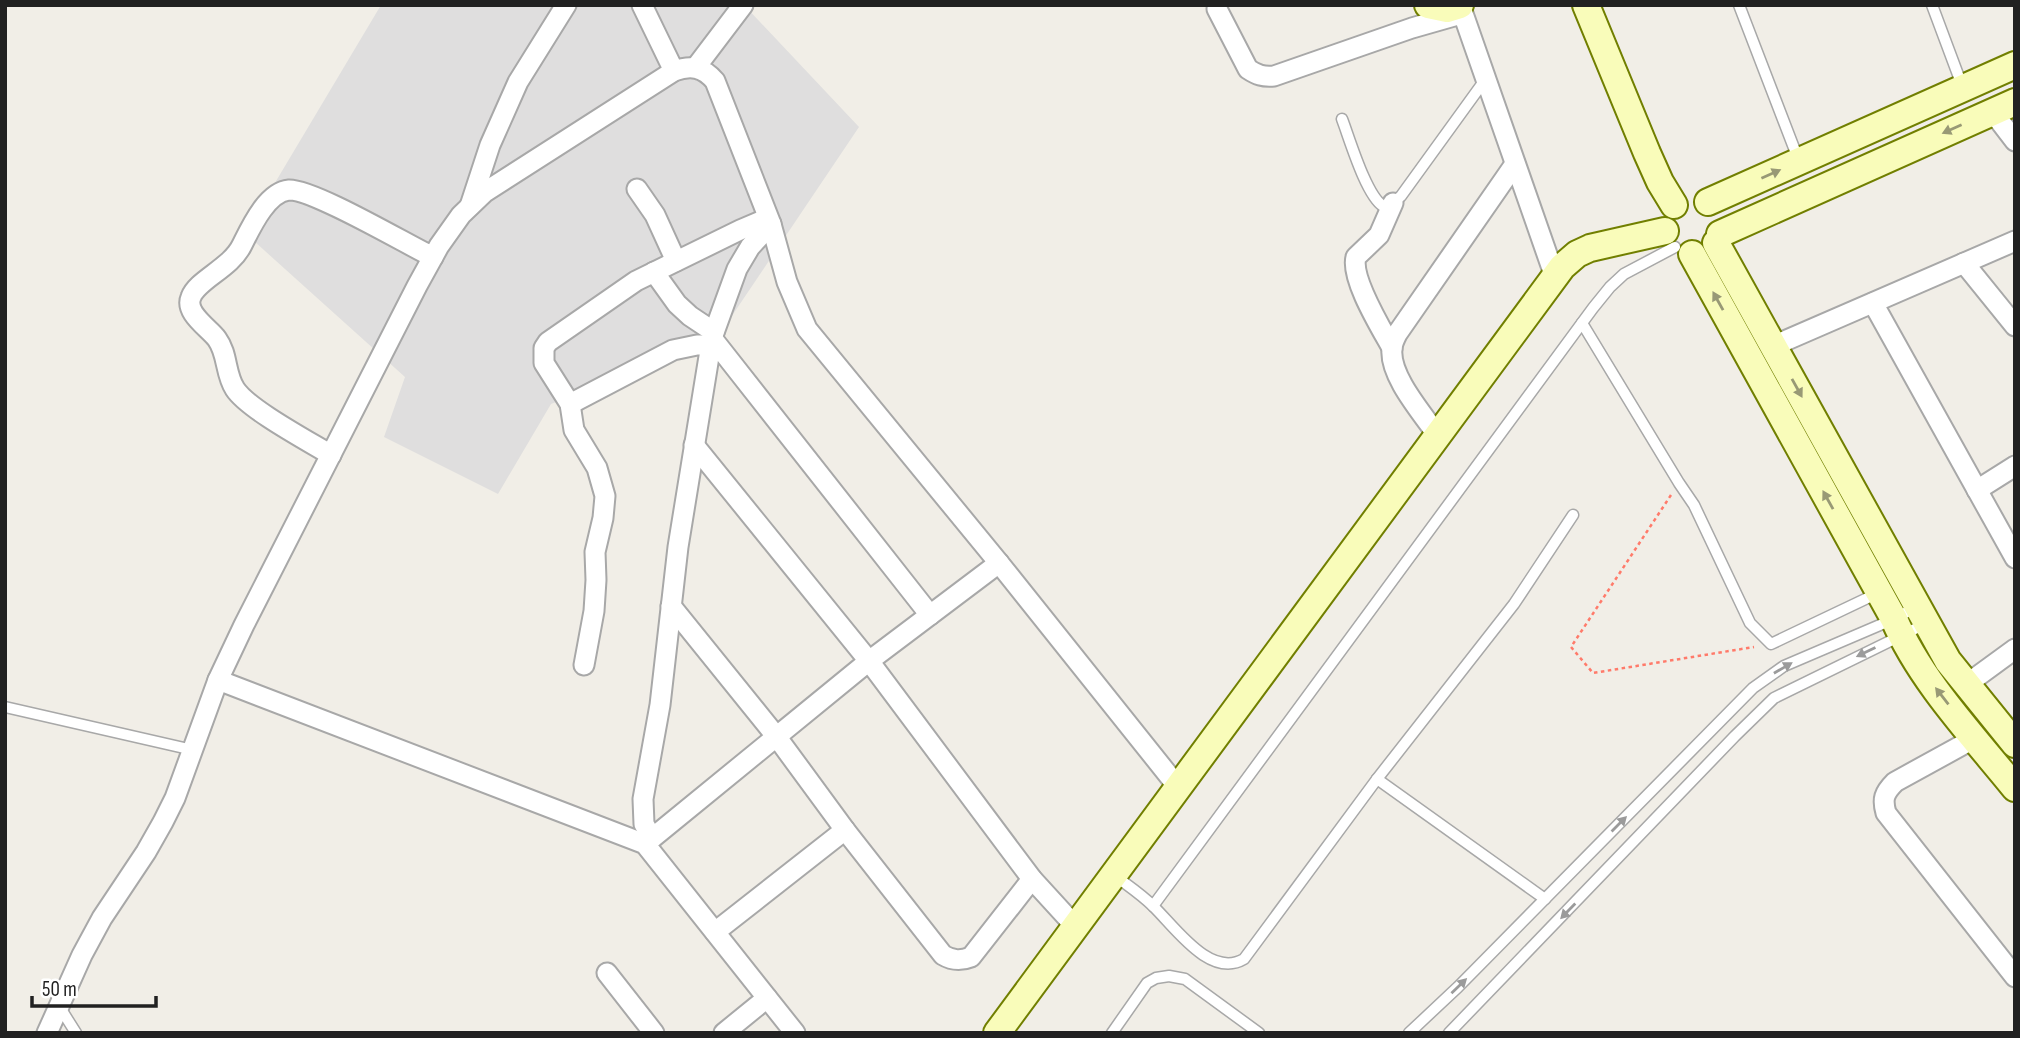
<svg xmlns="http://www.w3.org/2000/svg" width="2020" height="1038" font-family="'Sofia Sans Condensed',sans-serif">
<rect width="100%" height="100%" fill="#f1eee7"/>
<!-- residential -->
<polygon fill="#dfdede" points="381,5 744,5 859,127 717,338 551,404 498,494 384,437 405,377 245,233"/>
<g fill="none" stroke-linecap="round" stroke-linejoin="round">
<defs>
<g id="lane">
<polyline points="1739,5 1799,161"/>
<polyline points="1932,5 1963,88"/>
<path d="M1342 119C1350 140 1366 195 1383 206L1393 203 1401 196 1485 80"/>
<polyline points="1582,323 1679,483 1694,505 1750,623 1771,644 1878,593"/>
<polyline points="5,707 193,750"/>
<polyline points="1377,779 1545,899"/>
<path d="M1114 875C1127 885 1141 894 1153 906 1175 927 1210 979 1244 959L1377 779 1514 604 1573 515"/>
<polyline points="1153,906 1593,308 1610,287 1624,274 1675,247"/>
<polyline points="59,1006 76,1033"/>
<polyline points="1112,1033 1147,983 1156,978 1169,976 1185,979 1259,1033"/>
<polyline points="1409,1033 1458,987 1753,688 1784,666 1894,619 1918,606"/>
<polyline points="1449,1033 1735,736 1774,698 1927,623"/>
</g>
<g id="street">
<polyline points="642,5 674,71"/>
<polyline points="1460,5 1555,277"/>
<path d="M1217 9 1248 69C1257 75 1263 77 1274 76L1412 28 1461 14"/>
<polyline points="696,67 743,5"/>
<polyline points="1992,111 2015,141"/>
<polyline points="637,189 655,215 676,261"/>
<polyline points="470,206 490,145 518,82 566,5"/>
<polyline points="1964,263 2015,326"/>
<polyline points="654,272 677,304 690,316 714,332"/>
<polyline points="1873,303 2015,558"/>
<polyline points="712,338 930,615"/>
<polyline points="1773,346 2015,241"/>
<path d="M1392 348C1381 328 1350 278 1356 257L1379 235 1393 203"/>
<polyline points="570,404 673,350 697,345 711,345"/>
<path d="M1438 436C1423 414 1389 376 1392 349 1392 344 1395 338 1397 334L1515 164"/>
<polyline points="694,445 869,661 1032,879 1075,926"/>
<path d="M331 455C308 441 248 409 235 389 225 374 228 354 217 339 209 328 184 313 191 297 197 280 231 268 242 245 251 227 267 192 289 190 313 189 406 244 433 257"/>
<polyline points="1977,490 2015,466"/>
<path d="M671 606 776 736 845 830 943 955C953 961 961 961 971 957L1032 879"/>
<polyline points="584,665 594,611 596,580 595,552 603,518 605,496 597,468 574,430 570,404 544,363 544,348 548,342 636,281 740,230 768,218"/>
<polyline points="218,680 645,844 795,1033"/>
<polyline points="1967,684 2015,649"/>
<path d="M1975 738 1895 782C1884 793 1882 799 1886 813L2015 977"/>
<polyline points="652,838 644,824 643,799 660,705 678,547 712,338 737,269 750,247 771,224"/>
<polyline points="645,844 869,661 999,563"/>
<polyline points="715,932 845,830"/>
<polyline points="607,973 654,1033"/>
<path d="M47 1033 82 955 102 918 146 852 163 822 175 798 218 680 244 625 417 286 439 246 461 215 485 192 674 71C691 65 703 67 715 81L771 224 787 282 807 329 999 563 1178 787"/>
<polyline points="724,1033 767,998"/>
</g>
<g id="secondary">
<polyline points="1428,5 1447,9 1460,5"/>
<polyline points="1586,5 1647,153 1660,182 1674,205"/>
<polyline points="1708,202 2015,65"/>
<polyline points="1720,234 2015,102"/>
<polyline points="1716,243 1948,661 2015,744"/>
<path d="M1692 254 1894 619C1920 680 1973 736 2015 788"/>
<polyline points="997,1033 1562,267 1577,254 1590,248 1665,231"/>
</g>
</defs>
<!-- lane casing -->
<use href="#lane" stroke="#a8a8a8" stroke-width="13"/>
<!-- street casing -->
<use href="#street" stroke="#a8a8a8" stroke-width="23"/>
<!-- secondary casing -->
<use href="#secondary" stroke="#717f00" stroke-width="30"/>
<!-- path -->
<polyline stroke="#ff7a6a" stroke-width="2.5" stroke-dasharray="3.5 3.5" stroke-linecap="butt" points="1671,495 1571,647 1593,673 1754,647"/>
<!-- lane -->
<use href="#lane" stroke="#fff" stroke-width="10"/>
<!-- street -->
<use href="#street" stroke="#fff" stroke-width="19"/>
<!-- secondary -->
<use href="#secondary" stroke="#f9fcba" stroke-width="26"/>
</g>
<!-- one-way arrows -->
<defs><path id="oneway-solid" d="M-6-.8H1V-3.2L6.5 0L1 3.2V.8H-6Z" transform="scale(1.75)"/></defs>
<g fill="#989975">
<use href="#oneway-solid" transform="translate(1952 129) rotate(156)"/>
<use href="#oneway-solid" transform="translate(1771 174) rotate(-24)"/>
<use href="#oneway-solid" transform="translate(1718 301) rotate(-119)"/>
<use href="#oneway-solid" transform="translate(1797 388) rotate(61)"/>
<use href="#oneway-solid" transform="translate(1828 500) rotate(-119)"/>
<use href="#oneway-solid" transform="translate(1942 696) rotate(-128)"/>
</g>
<g fill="#9b9b9b">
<use href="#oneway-solid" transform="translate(1866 652) rotate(154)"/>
<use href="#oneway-solid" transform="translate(1783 668) rotate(-30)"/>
<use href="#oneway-solid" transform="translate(1619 824) rotate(-45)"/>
<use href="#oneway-solid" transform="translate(1568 911) rotate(134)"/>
<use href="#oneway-solid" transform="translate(1459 986) rotate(-44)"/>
</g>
<!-- border -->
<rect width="2020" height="1038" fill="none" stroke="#212121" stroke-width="14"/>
<!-- scale -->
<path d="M32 996v10h124v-10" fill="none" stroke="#212121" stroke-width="3.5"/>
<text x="42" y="996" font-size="21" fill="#212121" stroke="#ffffff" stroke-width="5" paint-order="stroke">50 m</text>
</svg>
